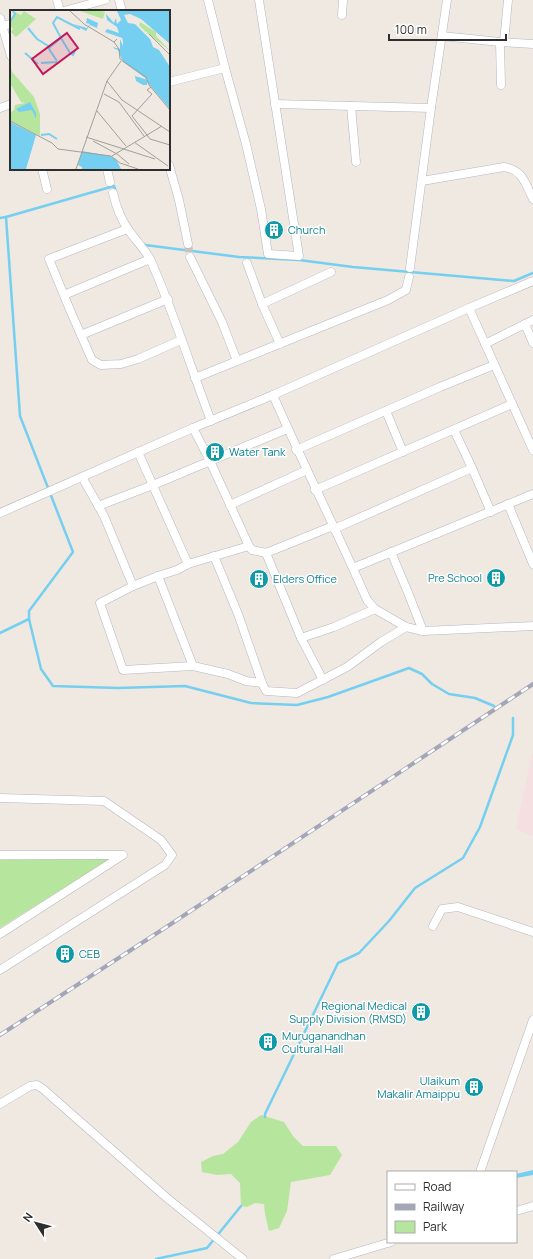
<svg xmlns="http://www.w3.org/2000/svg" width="533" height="1259" font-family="Manrope,sans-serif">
<rect width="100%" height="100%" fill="#efe9e1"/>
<!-- medical -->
<polygon fill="#f5dfe0" points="533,751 533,836 516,829"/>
<!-- green -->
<g fill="#b6e59e">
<polygon points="110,859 0,928 0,860"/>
<polygon points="261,1115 284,1122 293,1136 303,1146 336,1146 342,1155 330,1175 291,1182 287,1211 279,1228 269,1231 265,1214 264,1204 255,1203 247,1207 241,1206 240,1183 231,1174 217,1175 202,1172 201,1162 213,1156 223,1154 238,1142 251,1122"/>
</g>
<!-- water -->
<polygon fill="#75cff0" points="533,1170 533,1175 516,1178 516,1174"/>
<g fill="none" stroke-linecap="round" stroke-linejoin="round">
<!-- stream -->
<g stroke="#75cff0" stroke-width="2.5">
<polyline points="6,217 114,186 116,192"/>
<polyline points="0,218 6,217 20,416 73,552 29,611 29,619"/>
<polyline points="144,244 145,245 239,257 299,260 353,267 514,281 533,273"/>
<polyline points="0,633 29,619 41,669 53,686 118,688 185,686 251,703 297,705 328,697 409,668 422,674 432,684 449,694 475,698 494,706"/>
<polyline points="265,1117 265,1114 338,963 359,953 389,921 415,888 463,858 480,827 513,735 513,718"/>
<polyline points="156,1259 207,1248 241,1206"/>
</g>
<!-- minor-tunnel -->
<polyline stroke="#c8c4bd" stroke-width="8" stroke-dasharray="8 4" stroke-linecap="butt" points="188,244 190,257"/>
<defs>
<g id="minor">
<polyline points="57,0 60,11"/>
<polyline points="119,0 122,11"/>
<polyline points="64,11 105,0"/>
<polyline points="342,15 343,0"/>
<polyline points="0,18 11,56"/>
<polyline points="0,26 11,24"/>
<polyline points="442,36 500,42 533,44"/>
<polyline points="500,42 501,85"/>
<polyline points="504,42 508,0"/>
<polyline points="225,68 246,144 261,209 268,254 299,256 259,0"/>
<polyline points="169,82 225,68 208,0"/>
<polyline points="275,104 431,108"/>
<polyline points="351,106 356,162"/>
<polyline points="0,108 11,104"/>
<polyline points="169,165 179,200 188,244"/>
<polyline points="42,169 47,189"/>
<polyline points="107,169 110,182"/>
<path d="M422 181 504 167C523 170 525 183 533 199"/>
<path d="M113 193C116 206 120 218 128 229 135 240 146 250 151 261 174 313 191 368 211 421"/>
<polyline points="127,229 49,259 70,310 92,360 101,365 121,364 138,359 181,340"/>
<polyline points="190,257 222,322 237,361"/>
<polyline points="247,263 262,304 280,344"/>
<polyline points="410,268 431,108 447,0"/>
<polyline points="64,295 150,259"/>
<polyline points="262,304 331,272"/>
<polyline points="469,308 533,450"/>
<polyline points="525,324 533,343"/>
<polyline points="81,335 168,299"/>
<polyline points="485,344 533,320"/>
<polyline points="195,378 388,300 406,290 409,277"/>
<path d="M273 395C303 464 337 531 367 600L375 609 406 627 423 631 533 626"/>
<polyline points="386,411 403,452"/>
<polyline points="193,428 210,461 249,546 252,550 266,553 333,526"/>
<polyline points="454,430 472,468 491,512"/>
<polyline points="296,450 440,387 494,365"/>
<polyline points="138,452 188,564"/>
<polyline points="82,477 104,516 133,586"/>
<polyline points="315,490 512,404"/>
<polyline points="508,504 533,564"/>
<polyline points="230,505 307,470"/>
<polyline points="98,506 153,485 287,429"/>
<polyline points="0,513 193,428 273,395 469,308 533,281"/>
<polyline points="334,529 472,468"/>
<polyline points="249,546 188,564 177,570 158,576 133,586 100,603 123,670 193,666 228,674 246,681 262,683"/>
<polyline points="391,552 409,595 423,631"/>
<polyline points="266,553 301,638 323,680"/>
<polyline points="214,556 238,614 262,683 266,691 297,693 347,667 381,642 406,627"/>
<polyline points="353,568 533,494"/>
<polyline points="158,576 193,666"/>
<polyline points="301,638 334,627 375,609"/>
<polyline points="0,798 104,801 161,840 172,855 165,865 0,970"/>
<polyline points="0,855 123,855 0,934"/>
<polyline points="433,926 442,909 458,907 533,932"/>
<polyline points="0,1104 30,1086 37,1085 43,1089 167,1198 243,1259"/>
<polyline points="480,1172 533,1020"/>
<polyline points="516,1211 533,1206"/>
<polyline points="334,1259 391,1242"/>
</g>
</defs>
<!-- minor casing -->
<use href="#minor" stroke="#b4b7c1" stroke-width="9"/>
<!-- minor -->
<use href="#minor" stroke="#fff" stroke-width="8"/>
<defs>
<polyline id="rail" points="0,1035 171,924 533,684"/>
</defs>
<!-- rail casing -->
<use href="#rail" stroke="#a3a6b8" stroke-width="4"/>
<!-- rail -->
<use href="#rail" stroke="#fff" stroke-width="2.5" stroke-dasharray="8" stroke-linecap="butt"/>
</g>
<!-- icons -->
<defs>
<symbol id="building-disc" viewBox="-11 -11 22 22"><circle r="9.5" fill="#0f9aa8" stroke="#fff"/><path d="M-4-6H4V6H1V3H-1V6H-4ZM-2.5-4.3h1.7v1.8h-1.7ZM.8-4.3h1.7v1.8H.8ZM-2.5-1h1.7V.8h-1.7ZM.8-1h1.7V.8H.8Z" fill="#fff"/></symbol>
</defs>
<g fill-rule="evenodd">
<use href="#building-disc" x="263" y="219" width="22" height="22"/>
<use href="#building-disc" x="204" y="441" width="22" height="22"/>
<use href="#building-disc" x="485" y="567" width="22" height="22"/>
<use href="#building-disc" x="248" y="568" width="22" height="22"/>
<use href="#building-disc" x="54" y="943" width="22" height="22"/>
<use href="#building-disc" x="410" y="1001" width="22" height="22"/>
<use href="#building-disc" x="257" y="1031" width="22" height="22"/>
<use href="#building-disc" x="463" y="1076" width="22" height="22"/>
</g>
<g text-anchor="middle" stroke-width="3" stroke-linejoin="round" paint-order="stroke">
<!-- culture labels -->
<g font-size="11" fill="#0d838f" stroke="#fff" text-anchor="start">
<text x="288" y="234">Church</text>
<text x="229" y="456">Water Tank</text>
<text x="482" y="582" text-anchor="end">Pre School</text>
<text x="273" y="583">Elders Office</text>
<text x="79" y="958">CEB</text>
<text x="407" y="1010" text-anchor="end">Regional Medical<tspan x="407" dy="13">Supply Division (RMSD)</tspan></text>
<text x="282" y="1040">Muruganandhan<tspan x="282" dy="13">Cultural Hall</tspan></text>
<text x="460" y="1085" text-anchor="end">Ulaikum<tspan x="460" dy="13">Makalir Amaippu</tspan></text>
</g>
</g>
<!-- overview -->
<g transform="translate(10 10)">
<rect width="160" height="160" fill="#efe9e1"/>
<path d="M14 1 26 9 6 27 1 22 3 19 0 15 5 2 11 5ZM70 1H92L95 2 93 9ZM130 12 146 22V26L160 41 136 22 129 15ZM0 54 2 62 24 87 30 104V126L0 111V103L4 100 5 95 15 93 11 92 0 73Z" fill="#b6e59e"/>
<path d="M107 1H160V34L131 9 120 4 114 5 118 13 125 14 140 29 143 37 149 40 160 57V99L137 72V75H133L126 71 124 62 125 66 138 70 113 52 108 40 105 39 103 37 110 39V29L113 36V31L112 28 95 22 97 19 109 23 107 17 97 10 96 4 104 13 106 8 107 14 111 10ZM77 8 88 13 87 18 80 15 76 21 63 14 77 18 80 14 76 13ZM20 92 26 103V109L22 100 9 102 6 99ZM0 112 26 125 16 159H0ZM72 141 100 146 106 149 111 159H72V155V157L68 155Z" fill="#75cff0"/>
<path fill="none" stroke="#75cff0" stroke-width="2" d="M0 12 5 4 3 1M18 18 27 29 40 37 39 39 47 51M51 28 60 43 63 45 65 41M40 37 51 28 43 13 47 7 70 19M15 43 28 54M31 53 47 52M31 125 39 124 47 129"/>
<path fill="none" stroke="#a29e99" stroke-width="1" d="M60 1 74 14 104 32M139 24 160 45M107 29 104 32 109 39 110 49 136 67 139 75 160 100M97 71 111 51M97 71 112 90 160 122M94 84 109 92 134 126M87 101 116 136M0 111 42 133 48 139 101 146 110 153 128 159M137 125 122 106 142 84 137 80 141 77M137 125 140 129 160 135M76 127 145 149M83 131 107 144 119 154M124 132 158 156M102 146 152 116M66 159 97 71"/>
<path fill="#c2185b" fill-opacity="0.15" stroke="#c2185b" stroke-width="2" d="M57 23 68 38 33 64 22 49Z"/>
<rect width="160" height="160" fill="none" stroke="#2e2e2e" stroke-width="2"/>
</g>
<!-- legend -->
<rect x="387" y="1171" width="130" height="72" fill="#ffffff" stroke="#ababab"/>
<rect x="395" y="1184" width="20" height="6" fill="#ffffff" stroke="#ababab"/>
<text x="423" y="1191" font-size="12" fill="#2e2e2e">Road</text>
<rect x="395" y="1204" width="20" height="6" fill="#a3a6b8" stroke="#ababab"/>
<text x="423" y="1211" font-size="12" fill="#2e2e2e">Railway</text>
<rect x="395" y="1221" width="20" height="12" fill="#b6e59e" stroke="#ababab"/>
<text x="423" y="1231" font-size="12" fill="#2e2e2e">Park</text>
<!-- north arrow -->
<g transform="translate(36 1223) rotate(306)" stroke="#ffffff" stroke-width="3" paint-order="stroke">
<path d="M0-3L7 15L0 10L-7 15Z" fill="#2e2e2e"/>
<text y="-6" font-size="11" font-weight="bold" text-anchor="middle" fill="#2e2e2e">N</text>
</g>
<!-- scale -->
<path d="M389 34v6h117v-6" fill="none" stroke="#2e2e2e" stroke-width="2"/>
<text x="395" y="34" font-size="12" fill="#2e2e2e" stroke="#ffffff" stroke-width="3" paint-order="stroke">100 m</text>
</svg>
